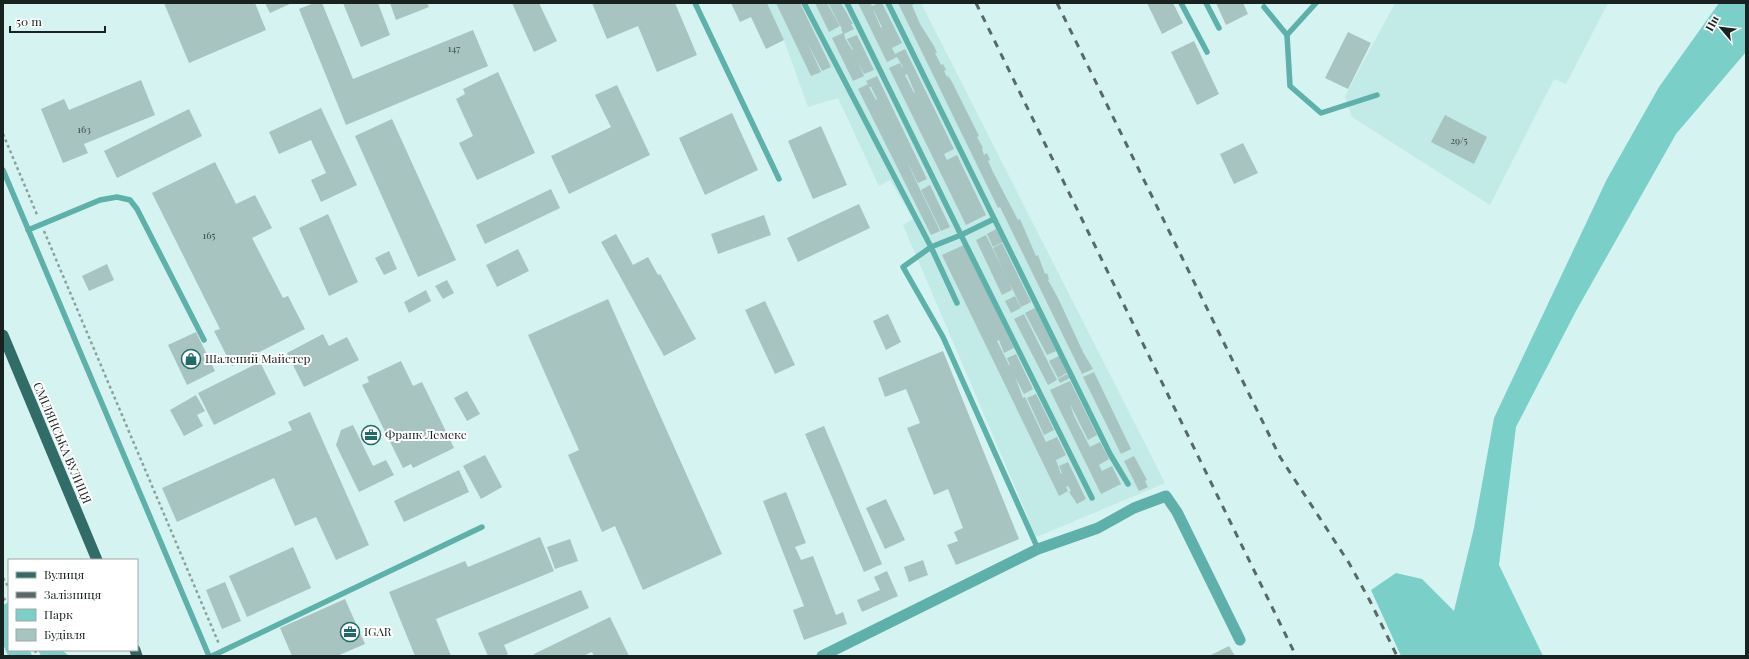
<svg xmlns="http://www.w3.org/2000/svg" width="1749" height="659" font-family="'Playfair Display',serif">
<rect width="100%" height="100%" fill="#d5f3f0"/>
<!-- built -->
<g fill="#c2eae6">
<polygon points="767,3 921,3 1165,483 1034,538 1027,515 903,225 913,219 890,180 879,186 838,98 808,107 784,40"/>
<polygon points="1395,3 1608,3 1566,84 1554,79 1490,205 1352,117 1345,96"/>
</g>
<!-- green -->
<g fill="#7bcfc9">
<polygon points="1719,3 1746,3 1746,52 1676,134 1576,311 1516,427 1499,565 1543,656 1401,656 1371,590 1396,573 1422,579 1454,611 1474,528 1494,418 1607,179 1659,87"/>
<polygon points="9,602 9,650 30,650 32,656 8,656 3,644 3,605"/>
<polygon points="38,650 62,650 69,656 41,656"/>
</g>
<!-- building -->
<g fill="#a7c4c1" fill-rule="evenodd">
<polygon points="164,3 255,3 266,30 189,63"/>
<polygon points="265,3 292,3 270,13"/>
<polygon points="314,3 322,3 353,79 473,30 488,66 346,125 299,9"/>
<polygon points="343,3 378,3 390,35 361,47"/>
<polygon points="390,3 427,3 429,7 396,20"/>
<polygon points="512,3 539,3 557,41 534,52"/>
<polygon points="592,3 675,3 697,55 657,72 638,26 607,39"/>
<polygon points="731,3 767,3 784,40 766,49 751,17 740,22"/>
<polygon points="776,3 800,3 831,67 822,71 806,40 821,72 811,76"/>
<polygon points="815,3 827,3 840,26 829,32"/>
<polygon points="828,3 841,3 853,24 851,24 854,29 844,34 845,38 852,50 853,50 847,39 857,35 874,70 864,74 858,62 864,76 853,81 832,38 843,33 841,29 842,29"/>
<path d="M858 3H870L872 6 878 3H882L902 43 892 48 895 54 905 49 954 149 944 154 947 160 957 155 986 215 966 225 889 68 900 63 903 69 902 65 897 57 887 62ZM873 9 882 27 881 28 873 10ZM907 74 915 93H914L905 75Z"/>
<polygon points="898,3 913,3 914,4 912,5 920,24 934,46 937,53 935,53 941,65 943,64 946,70 944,71 947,77 948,76 952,82 979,136 977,137 983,148 982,149 984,155 987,153 990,160 988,161 993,172 1018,220 1020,219 1036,256 1038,255 1045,274 1047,273 1049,279 1048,280 1058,298 1083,352 1093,369 1082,374 1000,207 998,208"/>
<polygon points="1147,3 1173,3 1183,23 1162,34"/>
<polygon points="1216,3 1243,3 1248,14 1226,25"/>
<polygon points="1348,32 1371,43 1348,89 1325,78"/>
<polygon points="1194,41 1219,94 1197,105 1171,52"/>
<polygon points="498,72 535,153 477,180 459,143 473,136 456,99 465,94 463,89"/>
<path d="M877 76 927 179 918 183 906 160 940 231 931 235 858 89 868 84 866 81ZM869 87H871L877 99 876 100Z"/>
<polygon points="141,80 155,115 84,144 88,153 63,163 41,109 64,99 69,110"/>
<polygon points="617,85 650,155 569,194 551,156 611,127 595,95"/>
<polygon points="321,108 357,185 321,202 311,180 326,173 311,140 279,154 269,132"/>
<polygon points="189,109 202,136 117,178 104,151"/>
<polygon points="732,113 758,170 705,195 679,138"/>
<polygon points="1445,115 1487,137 1474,164 1431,142"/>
<polygon points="392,119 456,260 418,277 355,136"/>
<polygon points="821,126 847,185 813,199 788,141"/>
<polygon points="1243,143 1258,173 1234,184 1220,154"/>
<polygon points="215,162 236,204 255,195 272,228 252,238 283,298 288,296 305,329 232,366 214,331 220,329 152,193"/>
<polygon points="930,185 950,227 941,231 921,190"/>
<polygon points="551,189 560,208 485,244 476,225"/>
<polygon points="859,204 870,228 798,262 787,238"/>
<polygon points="328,214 358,282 329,296 299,228"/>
<polygon points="764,215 771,235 718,254 711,234"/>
<polygon points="996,229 1003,242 993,247 987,234"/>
<polygon points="616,234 633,265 648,257 658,275 660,274 696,339 664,356 601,242"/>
<polygon points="986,235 1007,278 993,248 1002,243 1031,302 1021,307 1010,284 1012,290 1002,295 976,240"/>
<polygon points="964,245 1014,348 1004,353 999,340 997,341 1009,365 1010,365 1007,358 1016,354 1033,389 1024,394 1015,377 1023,398 1025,397 1046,442 1057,437 1066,455 1056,460 1061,474 1062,473 1059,466 1068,462 1086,499 1077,504 1069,492 1071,491 1068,486 1066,487 1068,491 1059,496 942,255"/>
<polygon points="518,249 529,271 497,287 486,265"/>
<polygon points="389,251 397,269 384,275 375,258"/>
<polygon points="107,264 114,280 89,291 82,276"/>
<polygon points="447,280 454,293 443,299 435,286"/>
<polygon points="426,290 431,301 409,313 404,302"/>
<polygon points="1015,296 1021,308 1011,313 1005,301"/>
<polygon points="608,299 722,554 643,590 615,526 602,532 568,455 579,450 528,335"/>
<polygon points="765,301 795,365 775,374 745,310"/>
<polygon points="1035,308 1056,351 1047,355 1025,313"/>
<polygon points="888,314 901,342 886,350 873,321"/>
<polygon points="1024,314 1057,380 1048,385 1014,319"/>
<polygon points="196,332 215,371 187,385 168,345"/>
<polygon points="323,334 329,346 347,337 359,360 304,387 287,353"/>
<polygon points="943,351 1019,539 956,565 947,545 958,541 954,532 963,528 948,489 934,495 907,428 920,423 906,389 885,397 878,378"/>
<polygon points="1059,356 1067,373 1058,378 1049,361"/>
<polygon points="401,361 413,386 422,382 454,448 413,468 411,464 403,468 362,385 369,382 367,377"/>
<polygon points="260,362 276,394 214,425 198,393"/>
<polygon points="1094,372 1131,449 1121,454 1083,377"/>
<polygon points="1067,374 1070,378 1060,383 1058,379"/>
<polygon points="1070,381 1097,435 1088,440 1070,404 1074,416 1090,447 1100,442 1109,459 1099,465 1102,471 1112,466 1121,484 1101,494 1050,390"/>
<polygon points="467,391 480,414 467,421 454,398"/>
<polygon points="1036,394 1054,430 1044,435 1027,398"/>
<polygon points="196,395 205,411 197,415 203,426 184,436 170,410"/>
<polygon points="310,412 369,545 336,560 316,517 295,526 274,478 177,522 162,488 292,430 288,422"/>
<polygon points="353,425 373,466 386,460 394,475 359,492 336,445 341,430"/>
<polygon points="824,426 882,564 864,572 805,434"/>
<polygon points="485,455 502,487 481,499 463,466"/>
<polygon points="1134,456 1147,480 1145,481 1148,487 1139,491 1124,461"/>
<polygon points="459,470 469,492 404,522 394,501"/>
<polygon points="786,492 806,543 795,547 801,560 813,556 836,615 843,612 847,624 804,640 793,610 804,606 763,501"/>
<polygon points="886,499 905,540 885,549 866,508"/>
<polygon points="540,537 554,571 436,619 451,656 415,656 389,592 465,561 468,567"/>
<polygon points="570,539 578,561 555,569 547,547"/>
<polygon points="293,547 311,588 247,617 229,576"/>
<polygon points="923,560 928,575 909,582 904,567"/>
<polygon points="887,571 898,596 862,612 857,600 880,590 874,577"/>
<polygon points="225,582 241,621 222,629 206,590"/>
<polygon points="581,590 589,608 504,645 508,654 504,656 488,656 478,633"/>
<polygon points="345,599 365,644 337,656 292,656 280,628"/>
<polygon points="610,617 629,656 594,656 592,652 583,656 535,656 534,654"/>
<polygon points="1229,646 1235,656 1209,656"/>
</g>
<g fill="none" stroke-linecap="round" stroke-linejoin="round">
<!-- path -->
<g stroke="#8ba29f" stroke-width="2.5" stroke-dasharray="3 3" stroke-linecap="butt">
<polyline points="3,134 38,217"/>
<polyline points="44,231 219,644"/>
<polyline points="3,578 9,588"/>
<polyline points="3,600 9,597"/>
<polyline points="35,650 37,656"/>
</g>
<!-- service -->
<g stroke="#5eb0aa" stroke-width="5.5">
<polyline points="695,3 779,179"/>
<polyline points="804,3 931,247 957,303"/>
<polyline points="847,3 961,235 1092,498"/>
<polyline points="888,3 1110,454 1128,484"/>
<polyline points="1181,3 1207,52"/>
<polyline points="1206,3 1219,28"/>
<polyline points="1316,3 1287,35 1290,86 1321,113 1377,95"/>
<polyline points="1264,7 1287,35"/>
<polyline points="3,170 209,656"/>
<polyline points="994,219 961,235 931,247 903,267 943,337 1038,549"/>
<polyline points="28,230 100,200 117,197 130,200 137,209 204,340"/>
<polyline points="212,656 482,527"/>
</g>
<!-- minor -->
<polyline stroke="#5eb0aa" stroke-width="11" points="822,656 1038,549 1098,528 1134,508 1166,496 1177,512 1240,640"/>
<!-- primary -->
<g stroke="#326c68" stroke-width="11">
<polyline points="3,335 97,560"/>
<polyline points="135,650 137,656"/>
</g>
<!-- rail -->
<g stroke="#586a68" stroke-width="3" stroke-dasharray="7 7" stroke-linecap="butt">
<polyline points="976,3 1296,656"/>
<polyline points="1057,3 1280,457 1349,563 1370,601 1397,656"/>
</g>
</g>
<!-- icons -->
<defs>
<symbol id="shop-ring" viewBox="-11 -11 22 22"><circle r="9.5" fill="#fff" stroke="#206b67" stroke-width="1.5"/><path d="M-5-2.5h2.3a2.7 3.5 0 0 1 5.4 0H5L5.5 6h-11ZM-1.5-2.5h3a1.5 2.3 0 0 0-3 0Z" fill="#206b67"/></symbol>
<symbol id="office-ring" viewBox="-11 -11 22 22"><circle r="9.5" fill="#fff" stroke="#206b67" stroke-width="1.5"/><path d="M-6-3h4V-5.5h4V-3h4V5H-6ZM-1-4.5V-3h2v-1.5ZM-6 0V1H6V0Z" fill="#206b67"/></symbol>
</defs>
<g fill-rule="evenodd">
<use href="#shop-ring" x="180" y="348" width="22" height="22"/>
<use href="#office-ring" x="360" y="424" width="22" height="22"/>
<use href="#office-ring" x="339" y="621" width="22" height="22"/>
</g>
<g text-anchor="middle" stroke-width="4" stroke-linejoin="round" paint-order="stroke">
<!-- number labels -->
<g font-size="10" fill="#3b4a49">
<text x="454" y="52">147</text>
<text x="84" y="133">163</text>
<text x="1459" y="144">29/5</text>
<text x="209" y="239">165</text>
</g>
<!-- poi labels -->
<g font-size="12" fill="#172221" stroke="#fff" text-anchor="start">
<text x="205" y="363">Шалений Майстер</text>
<text x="385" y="439">Франк Лемекс</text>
<text x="364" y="636">IGAR</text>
</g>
<!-- street labels -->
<g font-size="12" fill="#172221" stroke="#fff">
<text transform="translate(62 443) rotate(67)" y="4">СМІЛЯНСЬКА ВУЛИЦЯ</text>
</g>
</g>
<!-- border -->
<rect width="1749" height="659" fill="none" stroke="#172221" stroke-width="8"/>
<!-- legend -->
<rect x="8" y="559" width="130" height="92" fill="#ffffff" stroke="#a2a7a6"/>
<rect x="16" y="572" width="20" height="6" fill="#326c68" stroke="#a2a7a6"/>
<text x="44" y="579" font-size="12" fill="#172221">Вулиця</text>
<rect x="16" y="592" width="20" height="6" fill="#586a68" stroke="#a2a7a6"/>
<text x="44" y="599" font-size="12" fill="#172221">Залізниця</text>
<rect x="16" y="609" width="20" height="12" fill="#7bcfc9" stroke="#a2a7a6"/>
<text x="44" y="619" font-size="12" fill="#172221">Парк</text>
<rect x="16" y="629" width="20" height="12" fill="#a7c4c1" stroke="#a2a7a6"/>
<text x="44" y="639" font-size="12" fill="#172221">Будівля</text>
<!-- north arrow -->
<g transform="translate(1721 28) rotate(298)" stroke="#ffffff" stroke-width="3" paint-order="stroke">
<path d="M0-3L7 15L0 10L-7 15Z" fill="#172221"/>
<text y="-6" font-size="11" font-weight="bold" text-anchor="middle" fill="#172221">Пн</text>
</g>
<!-- scale -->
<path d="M10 26v6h95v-6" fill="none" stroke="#172221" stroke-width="2"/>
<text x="16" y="26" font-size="12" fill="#172221" stroke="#ffffff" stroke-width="3" paint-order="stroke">50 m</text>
</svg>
